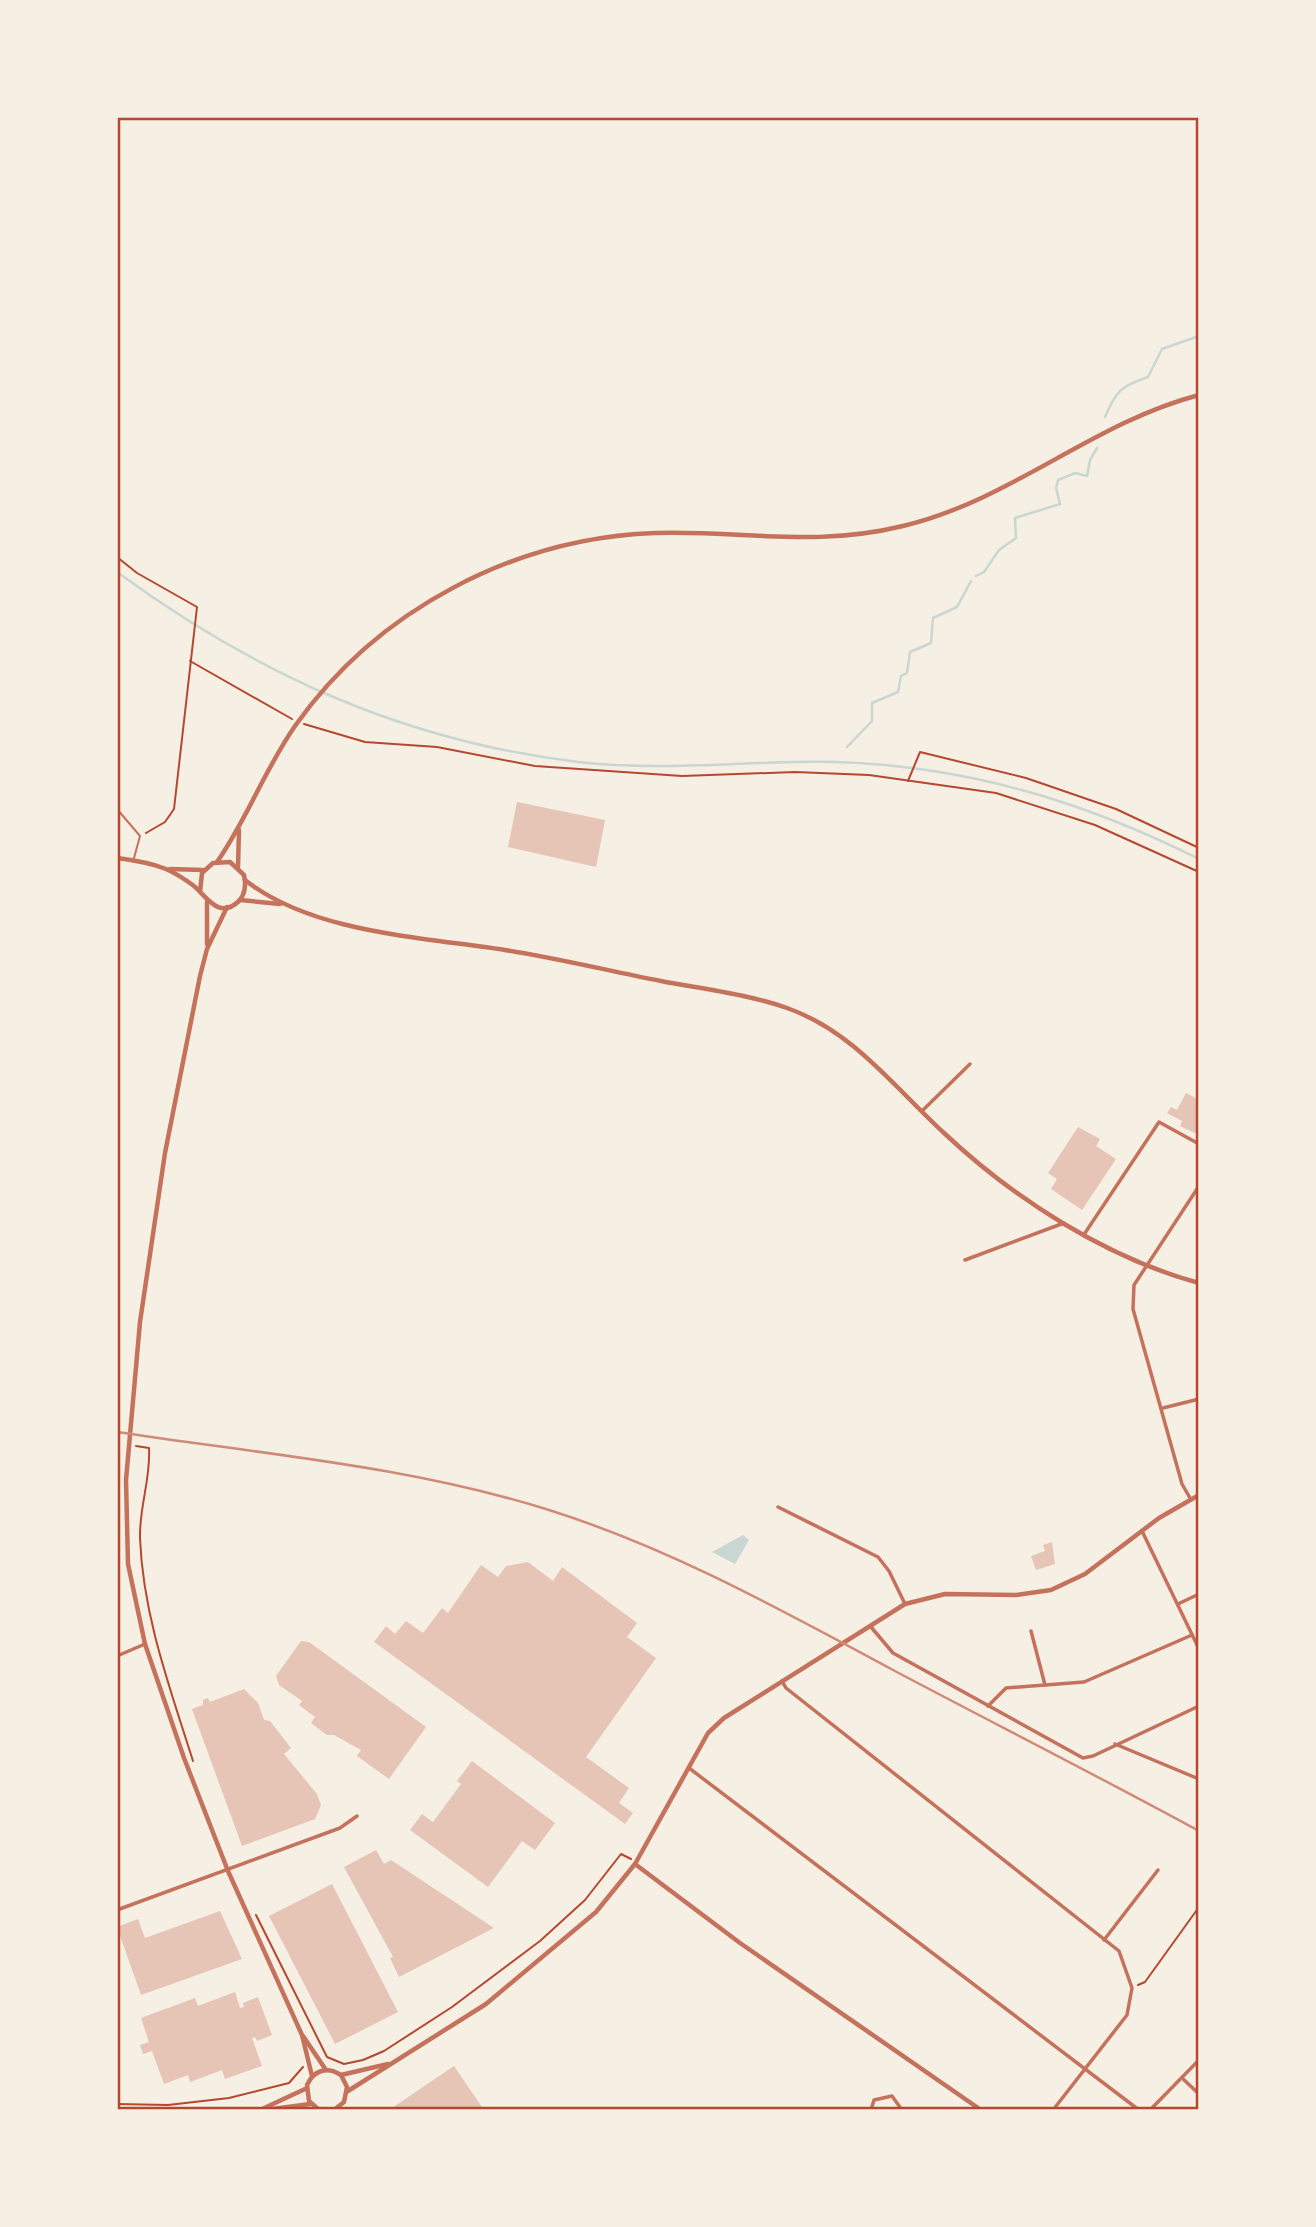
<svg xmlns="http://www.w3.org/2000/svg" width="1316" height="2227" font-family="Jost,sans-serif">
<rect width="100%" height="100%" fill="#f6efe4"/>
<!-- water -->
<polygon fill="#c9d6d2" points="743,1535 749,1540 735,1564 712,1552"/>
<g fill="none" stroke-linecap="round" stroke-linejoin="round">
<!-- stream -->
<g stroke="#c9d6d2" stroke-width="2.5">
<path d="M1105 417C1116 391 1121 386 1148 377L1162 349 1199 336"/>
<path d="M117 572C258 675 404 741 578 762 664 772 750 760 836 762 966 766 1083 801 1199 859"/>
<polyline points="976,576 984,572 999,550 1016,538 1015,518 1060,504 1056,488 1058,480 1075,473 1087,476 1090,460 1097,448"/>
<polyline points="847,747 872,721 872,703 898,692 901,676 907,673 910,652 931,643 933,618 957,607 971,581"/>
</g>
</g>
<!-- building -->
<g fill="#e6c5b7">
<polygon points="517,802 605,820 596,867 508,847"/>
<polygon points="1186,1093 1199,1100 1199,1135 1180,1126 1182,1121 1167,1113 1171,1107 1177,1110"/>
<polygon points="1078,1127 1100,1139 1096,1146 1116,1159 1082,1210 1051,1189 1057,1179 1048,1173"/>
<polygon points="1052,1542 1055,1564 1036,1570 1031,1556 1045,1551 1043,1545"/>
<polygon points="528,1562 553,1581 562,1567 637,1623 627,1637 656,1658 586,1757 629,1788 619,1803 633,1813 625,1824 374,1642 386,1626 395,1634 406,1621 423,1633 442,1608 448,1613 481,1565 498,1577 506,1566"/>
<polygon points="301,1641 309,1642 426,1727 389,1779 357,1756 361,1750 334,1735 327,1735 311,1723 315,1717 299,1705 302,1701 279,1685 276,1676"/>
<polygon points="244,1689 258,1703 264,1720 270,1721 291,1748 284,1754 317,1794 321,1805 315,1819 242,1846 192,1709 203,1705 203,1700 208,1698 210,1702"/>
<polygon points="472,1761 555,1823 535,1850 522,1841 488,1887 410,1830 422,1814 433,1822 461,1784 457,1781"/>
<polygon points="376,1850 384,1864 391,1860 494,1928 399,1977 390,1958 393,1957 344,1867"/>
<polygon points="332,1884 398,2012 335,2044 269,1916"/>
<polygon points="220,1911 242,1959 141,1995 117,1927 138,1919 145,1938"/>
<polygon points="235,1992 240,2008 244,2007 243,2003 258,1997 272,2035 257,2041 255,2037 252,2038 262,2066 225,2079 222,2070 190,2082 188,2075 164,2084 152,2051 143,2054 140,2045 149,2042 141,2018 195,1998 198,2006"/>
<polygon points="454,2066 484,2110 389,2110"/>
</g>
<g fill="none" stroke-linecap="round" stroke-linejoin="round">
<!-- path -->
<g stroke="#b5482f" stroke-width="2">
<polyline points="117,557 137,573 197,607 174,809 165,822 146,833"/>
<polyline points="190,661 292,719"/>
<polyline points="304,724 365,742 437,747 535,766 682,776 795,772 869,775 996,793 1095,825 1199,872"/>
<polyline points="908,781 920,752 1026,778 1116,809 1199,848"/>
<path d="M136 1446 149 1448C151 1478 139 1508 140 1538 143 1616 170 1688 193 1761"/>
<polyline points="256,1915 327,2057 344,2064 363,2060 384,2051 452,2007 540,1941 585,1900 621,1854 631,1859"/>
<polyline points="1138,1985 1145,1982 1199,1907"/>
<polyline points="117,2104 168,2105 229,2098 289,2083 303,2067"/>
</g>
<!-- service -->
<polyline stroke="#c5725c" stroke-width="2" points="117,809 140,836 134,858"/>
<!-- minor -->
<g stroke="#c5725c" stroke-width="3.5">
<polyline points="922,1111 970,1064"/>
<polyline points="1085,1233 1159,1122 1199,1144"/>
<polyline points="965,1260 1064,1223"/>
<polyline points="1163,1408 1199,1399"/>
<polyline points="1190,1498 1182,1484 1133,1309 1134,1285 1199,1186"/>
<polyline points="778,1507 878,1557 889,1571 905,1604"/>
<polyline points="1142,1531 1199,1649"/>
<polyline points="1178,1604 1199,1594"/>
<polyline points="871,1627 893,1653 1083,1758 1093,1756 1199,1706"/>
<polyline points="1031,1631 1045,1685"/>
<polyline points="117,1656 145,1644"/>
<polyline points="782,1681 786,1688 1119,1951 1132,1988 1127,2015 1053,2110"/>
<polyline points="988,1706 1006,1688 1084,1682 1192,1635"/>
<polyline points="1115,1744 1199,1779"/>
<polyline points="689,1768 1139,2110"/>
<polyline points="117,1910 340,1828 357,1816"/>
<polyline points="1104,1940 1158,1870"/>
<polyline points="1182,2078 1199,2094"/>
<polyline points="871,2110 874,2100 892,2096 902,2110"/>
<polyline points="1150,2110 1199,2060"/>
</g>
<!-- tertiary -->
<g stroke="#c5725c" stroke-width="4.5">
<path d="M117 858C133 860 151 863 166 869 175 873 186 880 194 886 207 897 219 920 239 901 246 893 246 884 244 875L230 862 213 863 202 873 200 892"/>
<path d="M217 862C247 819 265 769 295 726 377 610 514 538 655 533 743 530 813 548 903 526 1012 500 1092 423 1199 395"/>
<polyline points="238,867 239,830"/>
<polyline points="170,869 203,870"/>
<path d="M245 880C312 933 422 937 505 950 557 958 609 971 661 981 703 989 747 994 787 1008 853 1031 894 1087 944 1133 1013 1198 1106 1258 1199 1283"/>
<polyline points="240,900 280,904"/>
<polyline points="207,902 207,944"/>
<polyline points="227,907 207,949 200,976 165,1153 140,1322 126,1480 128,1564 145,1644 184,1758 228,1871 302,2035 312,2076"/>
<polyline points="635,1864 740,1943 981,2110"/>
<polyline points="303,2036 326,2070"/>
<polyline points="341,2075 388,2064"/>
<polyline points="348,2091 486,2004 596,1912 635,1864 708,1733 724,1718 905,1604 945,1594 1016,1595 1051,1590 1085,1574 1159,1518 1199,1495"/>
<polyline points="260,2110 305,2089"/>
<polyline points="265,2110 310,2104"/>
<path d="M319 2110 309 2101 307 2085C314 2070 327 2066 341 2075L347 2087 344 2102 334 2110"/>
</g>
<!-- rail -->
<path stroke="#cf8b77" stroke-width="2.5" d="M117 1432C262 1454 409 1466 549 1510 670 1548 781 1610 893 1670 995 1724 1098 1776 1199 1831"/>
</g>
<!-- border -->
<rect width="1316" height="2227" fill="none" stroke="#f6efe4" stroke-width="238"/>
<rect x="119" y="119" width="1078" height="1989" fill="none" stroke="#b5482f" stroke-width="2.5"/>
</svg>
